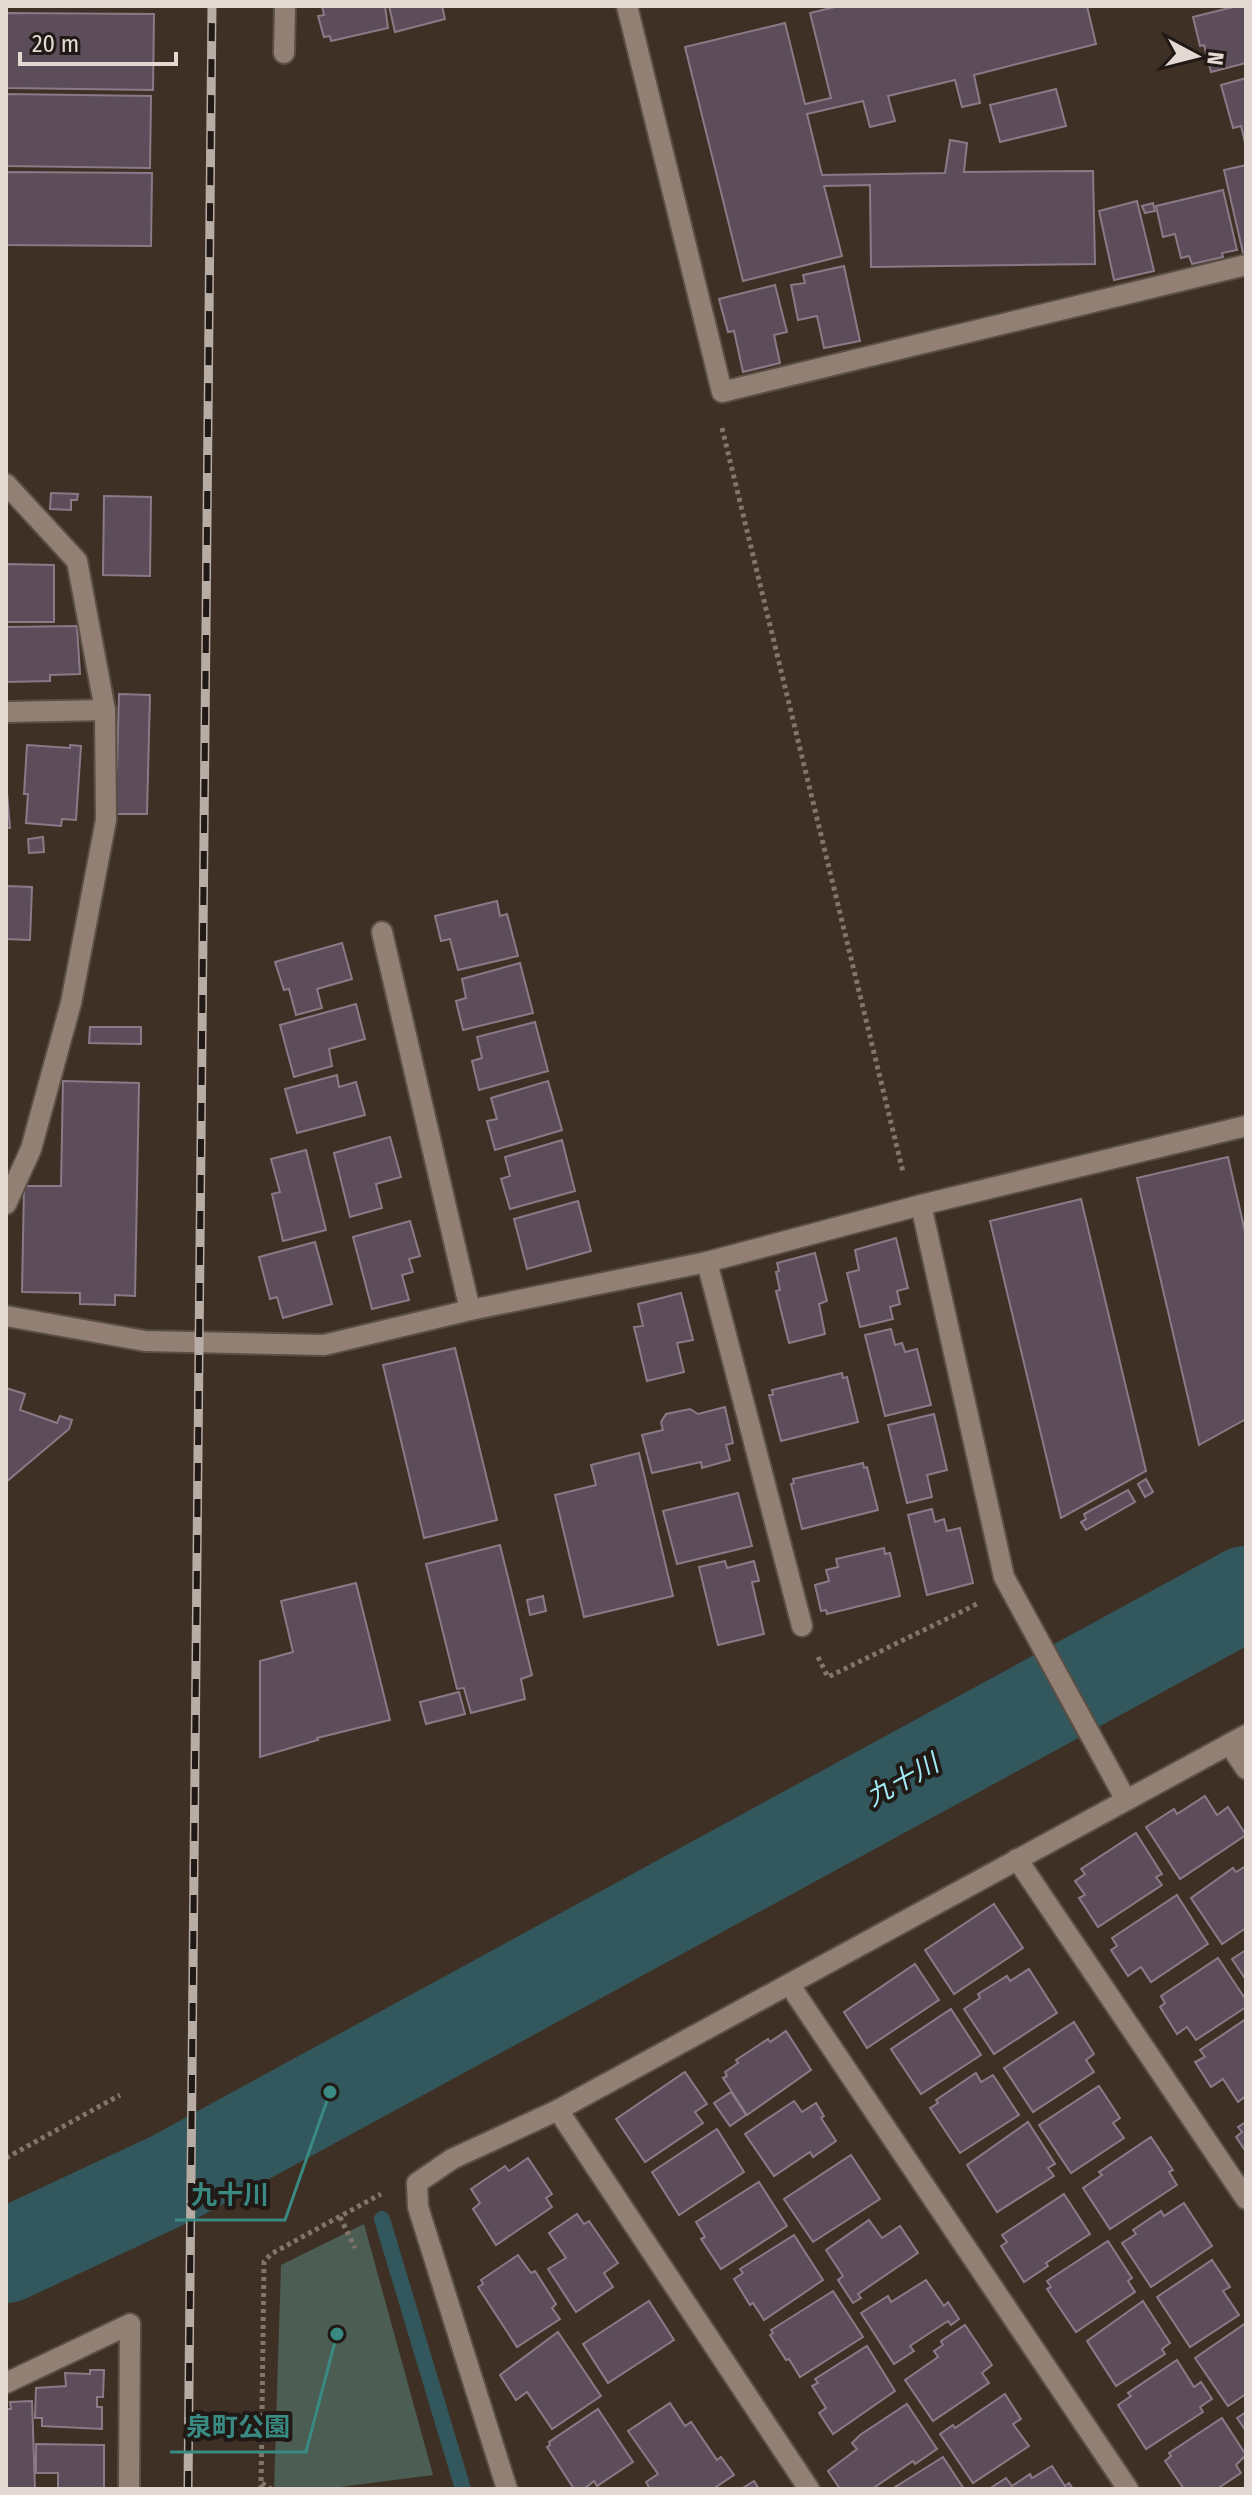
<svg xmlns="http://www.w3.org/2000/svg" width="1252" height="2495" font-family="'Fira Sans Condensed','Noto Sans JP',sans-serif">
<rect width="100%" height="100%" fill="#3f3025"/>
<!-- green -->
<polygon fill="#4c5d53" points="364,2224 433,2475 324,2489 274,2489 281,2265"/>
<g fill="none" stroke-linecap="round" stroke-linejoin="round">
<!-- stream -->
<polyline stroke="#32575c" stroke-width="16" points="382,2219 463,2489"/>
<!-- river -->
<polyline stroke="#32575c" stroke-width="94" points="6,2256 173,2178 1246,1593"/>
</g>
<!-- building -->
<g fill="#5d4d5a" stroke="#8a7a87" stroke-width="2">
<polygon points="322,6 385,6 388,28 331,41 330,36 324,37 318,16 324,15"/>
<polygon points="389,6 442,6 445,19 395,32"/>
<polygon points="839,6 1087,6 1096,44 974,75 980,103 962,107 955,80 888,96 895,121 870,127 863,101 807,114 822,175 945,173 950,140 967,143 964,172 1093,171 1095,264 871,267 870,185 824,186 842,256 743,281 685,47 785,23 805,104 831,98 810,13"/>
<polygon points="1237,6 1246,6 1246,63 1211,72 1204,45 1200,46 1193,17"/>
<polygon points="6,13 154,14 153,90 6,88"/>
<polygon points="1246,78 1246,147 1241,126 1233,128 1221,85"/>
<polygon points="1056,89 1066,126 1000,142 990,105"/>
<polygon points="6,94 151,96 150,168 6,166"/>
<polygon points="1246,165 1246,253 1243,253 1224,170"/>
<polygon points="6,172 152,173 151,246 6,245"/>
<polygon points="1223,190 1237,250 1222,253 1223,257 1192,264 1189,256 1181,258 1175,234 1163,237 1156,206"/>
<polygon points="1137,201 1154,271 1114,280 1099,211"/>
<polygon points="1153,203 1155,211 1145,213 1142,206"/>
<polygon points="844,266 860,341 824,348 817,316 798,320 791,285 805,283 803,275"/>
<polygon points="775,285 787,332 774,335 780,363 743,372 734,331 728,332 719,299"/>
<polygon points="51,493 78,494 77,500 71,500 71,510 50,509"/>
<polygon points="104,496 151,497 150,576 103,575"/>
<polygon points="6,564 54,565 54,622 6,622"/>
<polygon points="77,626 80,674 50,675 50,681 6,682 6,627"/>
<polygon points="119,694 150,695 147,814 114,814 112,769 117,769"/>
<polygon points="27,745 70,748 70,745 81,746 76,820 62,819 61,826 26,823 28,794 24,794"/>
<polygon points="6,781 10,828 6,828"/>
<polygon points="43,837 44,852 29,853 28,839"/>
<polygon points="6,886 32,887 30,940 6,939"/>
<polygon points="497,901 500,916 507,914 518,956 458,970 450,939 441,941 435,916"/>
<polygon points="342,943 352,979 317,989 322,1008 296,1015 289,989 284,990 275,962"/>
<polygon points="520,963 533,1013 463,1030 456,1001 466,998 462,979"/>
<polygon points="356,1004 365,1039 329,1049 332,1066 294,1077 280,1025"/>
<polygon points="535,1022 548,1071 479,1090 472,1061 482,1058 477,1037"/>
<polygon points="90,1027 141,1027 141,1044 89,1043"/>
<polygon points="337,1075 339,1087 356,1082 365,1115 297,1133 285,1089"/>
<polygon points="63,1081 139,1083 135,1296 115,1295 115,1305 80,1304 80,1293 22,1292 24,1186 61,1186"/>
<polygon points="548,1081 562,1130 495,1150 487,1121 497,1119 491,1098"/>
<polygon points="390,1137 401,1177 376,1184 382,1208 350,1217 334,1153"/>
<polygon points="562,1140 575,1191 510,1209 501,1179 510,1176 505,1157"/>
<polygon points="306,1150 326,1230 283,1241 272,1194 280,1192 271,1159"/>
<polygon points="1228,1157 1246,1236 1246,1419 1199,1445 1137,1178"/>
<polygon points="1081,1199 1146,1471 1061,1518 990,1221"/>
<polygon points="578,1201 591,1251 527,1269 514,1219"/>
<polygon points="410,1221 420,1256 409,1259 413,1272 402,1275 409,1300 372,1309 353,1237"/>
<polygon points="896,1238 908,1288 897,1291 900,1304 890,1307 893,1319 860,1327 847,1273 859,1270 855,1250"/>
<polygon points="315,1242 332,1304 283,1318 277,1297 270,1299 259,1257"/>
<polygon points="815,1253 827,1301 819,1304 825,1334 789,1343 776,1291 780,1290 776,1272 779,1271 777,1263"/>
<polygon points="681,1293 693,1340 677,1343 684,1372 647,1381 634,1327 643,1326 638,1304"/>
<polygon points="891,1329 895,1345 902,1343 905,1352 917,1349 931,1405 885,1416 865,1335"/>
<polygon points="455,1348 497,1520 424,1538 383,1365"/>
<polygon points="842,1373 843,1378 847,1377 858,1422 781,1441 769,1395 773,1395 772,1390"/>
<polygon points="6,1388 25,1394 20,1410 57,1423 60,1416 72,1420 69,1429 6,1482"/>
<polygon points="725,1407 733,1443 726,1445 730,1460 702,1468 701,1462 652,1473 642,1435 663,1430 661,1422 666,1414 690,1409 698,1414"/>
<polygon points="934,1414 947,1470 927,1475 932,1497 907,1503 888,1425"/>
<polygon points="639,1453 673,1596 584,1617 555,1495 596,1485 591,1465"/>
<polygon points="863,1463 864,1468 867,1467 878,1510 802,1529 791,1484 794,1483 793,1479"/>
<polygon points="1146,1479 1153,1492 1145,1497 1138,1484"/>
<polygon points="1128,1490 1135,1502 1086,1530 1081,1522 1086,1519 1084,1514"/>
<polygon points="738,1493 752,1546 677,1564 663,1511"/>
<polygon points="932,1509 935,1522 944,1519 947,1531 960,1528 973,1583 927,1595 908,1515"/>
<polygon points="500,1545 532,1675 521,1679 525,1699 471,1713 464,1688 457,1689 426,1564"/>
<polygon points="884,1548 885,1554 890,1553 900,1596 827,1614 826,1610 821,1611 815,1585 829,1581 826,1570 838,1567 836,1559"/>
<polygon points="725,1561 727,1568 754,1561 759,1581 752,1582 764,1634 718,1645 699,1567"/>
<polygon points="356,1583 390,1720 317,1738 318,1740 260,1757 260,1661 293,1652 281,1601"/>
<polygon points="543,1596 546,1611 530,1615 527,1600"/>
<polygon points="459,1692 465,1714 426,1724 420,1702"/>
<polygon points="1205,1796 1217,1815 1228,1807 1246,1835 1180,1879 1146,1827 1174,1809 1177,1814"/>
<polygon points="1136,1833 1162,1874 1156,1877 1162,1885 1098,1927 1079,1898 1085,1895 1075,1881 1085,1874 1081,1869"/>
<polygon points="1246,1866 1246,1928 1222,1944 1191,1898 1233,1868 1236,1872"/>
<polygon points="1177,1895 1208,1944 1151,1982 1141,1967 1128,1976 1111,1950 1117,1946 1112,1938"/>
<polygon points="994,1904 1023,1948 954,1994 925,1950"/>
<polygon points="1246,1950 1246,1980 1232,1959"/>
<polygon points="1218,1958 1246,2000 1246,2007 1196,2040 1187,2027 1177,2034 1160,2007 1165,2003 1161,1996"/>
<polygon points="915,1964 939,2000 867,2048 844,2012"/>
<polygon points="1029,1969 1057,2013 994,2054 964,2009 980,1998 978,1994 1007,1976 1010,1981"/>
<polygon points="951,2009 981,2055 921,2094 891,2049"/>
<polygon points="1246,2019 1246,2096 1238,2102 1223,2079 1211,2087 1195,2062 1205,2057 1200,2050"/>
<polygon points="1074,2022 1094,2054 1086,2060 1094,2072 1033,2112 1004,2068"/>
<polygon points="786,2031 811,2070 747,2115 723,2078 727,2076 725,2072 738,2063 736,2060 768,2039 770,2042"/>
<polygon points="685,2072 707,2104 695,2112 703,2123 645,2162 616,2119"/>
<polygon points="976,2073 981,2082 993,2075 1019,2115 960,2153 930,2108 938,2103 936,2100"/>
<polygon points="1099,2086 1120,2118 1113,2123 1124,2138 1071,2173 1039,2125"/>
<polygon points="731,2092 746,2115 730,2126 714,2103"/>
<polygon points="794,2101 802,2112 816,2103 824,2116 821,2118 836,2141 813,2157 810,2152 774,2176 745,2134"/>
<polygon points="1028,2122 1055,2164 1048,2168 1054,2176 997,2212 967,2165"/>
<polygon points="1246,2122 1246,2152 1236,2137 1242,2132 1238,2127"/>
<polygon points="717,2129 744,2172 679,2215 652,2172"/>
<polygon points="1151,2137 1173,2170 1169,2172 1177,2185 1110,2229 1083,2188 1102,2175 1099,2172"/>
<polygon points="851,2155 880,2199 813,2242 784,2199"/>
<polygon points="528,2158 552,2194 546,2198 552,2207 496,2245 473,2209 480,2203 471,2189 505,2166 509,2171"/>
<polygon points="759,2182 787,2226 721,2269 701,2239 705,2237 696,2222"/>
<polygon points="1064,2194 1090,2234 1046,2263 1048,2266 1024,2282 1001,2246 1007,2242 1002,2235"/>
<polygon points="1184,2203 1212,2246 1151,2287 1122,2243 1136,2234 1133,2230 1161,2211 1164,2216"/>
<polygon points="577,2214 584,2224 589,2221 618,2263 604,2273 613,2287 576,2312 548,2269 566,2258 549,2233"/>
<polygon points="869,2220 882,2238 900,2226 918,2253 858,2294 861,2298 853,2303 838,2280 843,2276 826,2250"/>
<polygon points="794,2235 823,2280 764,2320 753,2303 750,2305 734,2279 743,2273 740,2269"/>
<polygon points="1108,2241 1132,2278 1128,2281 1135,2292 1076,2332 1047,2289 1051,2287 1047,2281"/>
<polygon points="518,2255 531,2273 535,2271 556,2304 552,2308 560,2319 517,2347 478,2287 483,2284 481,2280"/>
<polygon points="1212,2260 1230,2287 1223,2291 1239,2315 1190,2347 1157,2297"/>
<polygon points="926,2280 944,2306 948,2302 959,2319 951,2325 948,2321 910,2346 914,2351 894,2364 861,2313 888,2296 891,2302"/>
<polygon points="833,2291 863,2337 800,2377 789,2359 786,2360 770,2335 773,2333 771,2330"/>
<polygon points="649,2301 674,2340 608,2383 583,2344"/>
<polygon points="1143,2301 1170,2343 1162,2349 1165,2354 1116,2386 1087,2341"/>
<polygon points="1246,2323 1246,2394 1228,2406 1195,2358"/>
<polygon points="965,2325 992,2365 982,2373 989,2383 933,2421 905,2380 938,2357 934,2351 943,2345 941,2341"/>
<polygon points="558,2332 601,2396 552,2429 527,2392 516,2400 500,2375"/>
<polygon points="867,2346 895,2391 833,2434 819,2413 826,2408 812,2386 818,2383 815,2379"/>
<polygon points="1177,2360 1194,2387 1201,2382 1212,2399 1200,2407 1203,2412 1146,2449 1118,2405 1131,2396 1128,2393"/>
<polygon points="90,2370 104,2370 103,2397 97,2397 97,2407 102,2407 102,2429 42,2426 42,2418 35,2418 36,2388 66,2386 65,2373 90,2374"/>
<polygon points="1005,2394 1021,2419 1013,2424 1029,2446 973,2483 940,2434 953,2425 955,2428"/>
<polygon points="32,2401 35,2489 6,2489 6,2409 11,2409 10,2402"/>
<polygon points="670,2403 685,2426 691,2422 717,2460 721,2457 734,2475 713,2489 650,2489 646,2482 658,2474 628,2431"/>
<polygon points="907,2404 937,2449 915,2464 913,2461 872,2489 840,2489 828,2471 857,2449 852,2443 860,2435"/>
<polygon points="598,2409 633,2462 597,2486 594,2481 584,2489 574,2489 547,2447 550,2445 549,2442"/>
<polygon points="1246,2412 1246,2431 1237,2418"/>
<polygon points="1222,2418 1246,2455 1236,2465 1241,2473 1217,2489 1184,2489 1165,2461 1171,2456 1169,2453"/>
<polygon points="36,2444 104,2445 104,2489 58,2489 58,2473 36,2473"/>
<polygon points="943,2457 964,2489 892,2489"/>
<polygon points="1052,2466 1065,2486 1069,2483 1073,2489 989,2489 1006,2478 1012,2486 1030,2474 1032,2478"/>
<polygon points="754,2481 759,2489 741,2489"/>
</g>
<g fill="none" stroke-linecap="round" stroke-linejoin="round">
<defs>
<g id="lane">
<polyline points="382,932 470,1310"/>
<polyline points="707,1262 802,1626"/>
</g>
<g id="street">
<polyline points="627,6 722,392 1246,265"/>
<polyline points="284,53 285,6"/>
<polyline points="6,484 77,561 105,710 106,820 71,1003 31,1149 6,1204"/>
<polyline points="6,712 105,710"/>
<polyline points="921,1205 1004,1577 1126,1800"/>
<polyline points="6,1316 145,1341 324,1345 470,1310 707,1262 921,1205 1246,1126"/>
<polyline points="1229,1744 1246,1769"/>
<polyline points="1017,1859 1246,2199"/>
<polyline points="789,1984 1128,2489"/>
<polyline points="558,2110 809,2489"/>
<polyline points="6,2383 130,2324 129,2489"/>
<polyline points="507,2489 418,2207 417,2183 452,2159 558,2110 1246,1735"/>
</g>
</defs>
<!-- lane casing -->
<use href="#lane" stroke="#5a4e45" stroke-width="24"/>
<!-- street casing -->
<use href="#street" stroke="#5a4e45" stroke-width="24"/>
<!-- path -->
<g stroke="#82756b" stroke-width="5" stroke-dasharray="4 4" stroke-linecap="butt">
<polyline points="722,428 903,1172"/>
<polyline points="818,1657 828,1677 979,1603"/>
<polyline points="6,2158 120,2095"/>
<polyline points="340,2217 355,2248"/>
<polyline points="262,2483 271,2489"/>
<polyline points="261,2489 264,2262 271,2254 381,2194"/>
</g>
<!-- lane -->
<use href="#lane" stroke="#928074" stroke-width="20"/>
<!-- street -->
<use href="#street" stroke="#928074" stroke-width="20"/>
<defs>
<polyline id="rail" points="188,2489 212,6"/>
</defs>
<!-- rail casing -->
<use href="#rail" stroke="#b8ada5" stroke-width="9"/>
<!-- rail -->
<use href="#rail" stroke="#201915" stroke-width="6" stroke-dasharray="18" stroke-linecap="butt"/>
</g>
<g text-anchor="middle" stroke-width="8" stroke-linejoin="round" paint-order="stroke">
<!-- water labels -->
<g font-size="26" font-style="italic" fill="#a2ebf6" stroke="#201915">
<text transform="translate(902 1780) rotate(-29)" y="9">九十川</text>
</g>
</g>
<!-- callouts -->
<path fill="none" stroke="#398a82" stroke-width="3" d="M330 2092L285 2220H175M337 2334L306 2452H170"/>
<g fill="#398a82" stroke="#201915" stroke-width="3">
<circle cx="330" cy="2092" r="8"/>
<circle cx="337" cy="2334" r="8"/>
</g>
<g font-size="26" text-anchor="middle" font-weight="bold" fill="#398a82" stroke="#201915" stroke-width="8" stroke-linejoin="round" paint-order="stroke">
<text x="230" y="2204">九十川</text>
<text x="238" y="2436">泉町公園</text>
</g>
<!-- border -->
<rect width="1252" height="2495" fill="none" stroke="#e3d9d2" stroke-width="16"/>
<!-- north arrow -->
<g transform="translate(1196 56) rotate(97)" stroke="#201915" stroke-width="6" paint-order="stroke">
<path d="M0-6L14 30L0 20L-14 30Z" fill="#e3d9d2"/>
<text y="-12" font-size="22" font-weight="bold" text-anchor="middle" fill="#e3d9d2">N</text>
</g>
<!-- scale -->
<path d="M20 52v12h156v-12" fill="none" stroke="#e3d9d2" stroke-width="4"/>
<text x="32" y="52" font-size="24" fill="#e3d9d2" stroke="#201915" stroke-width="6" paint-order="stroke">20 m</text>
</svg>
